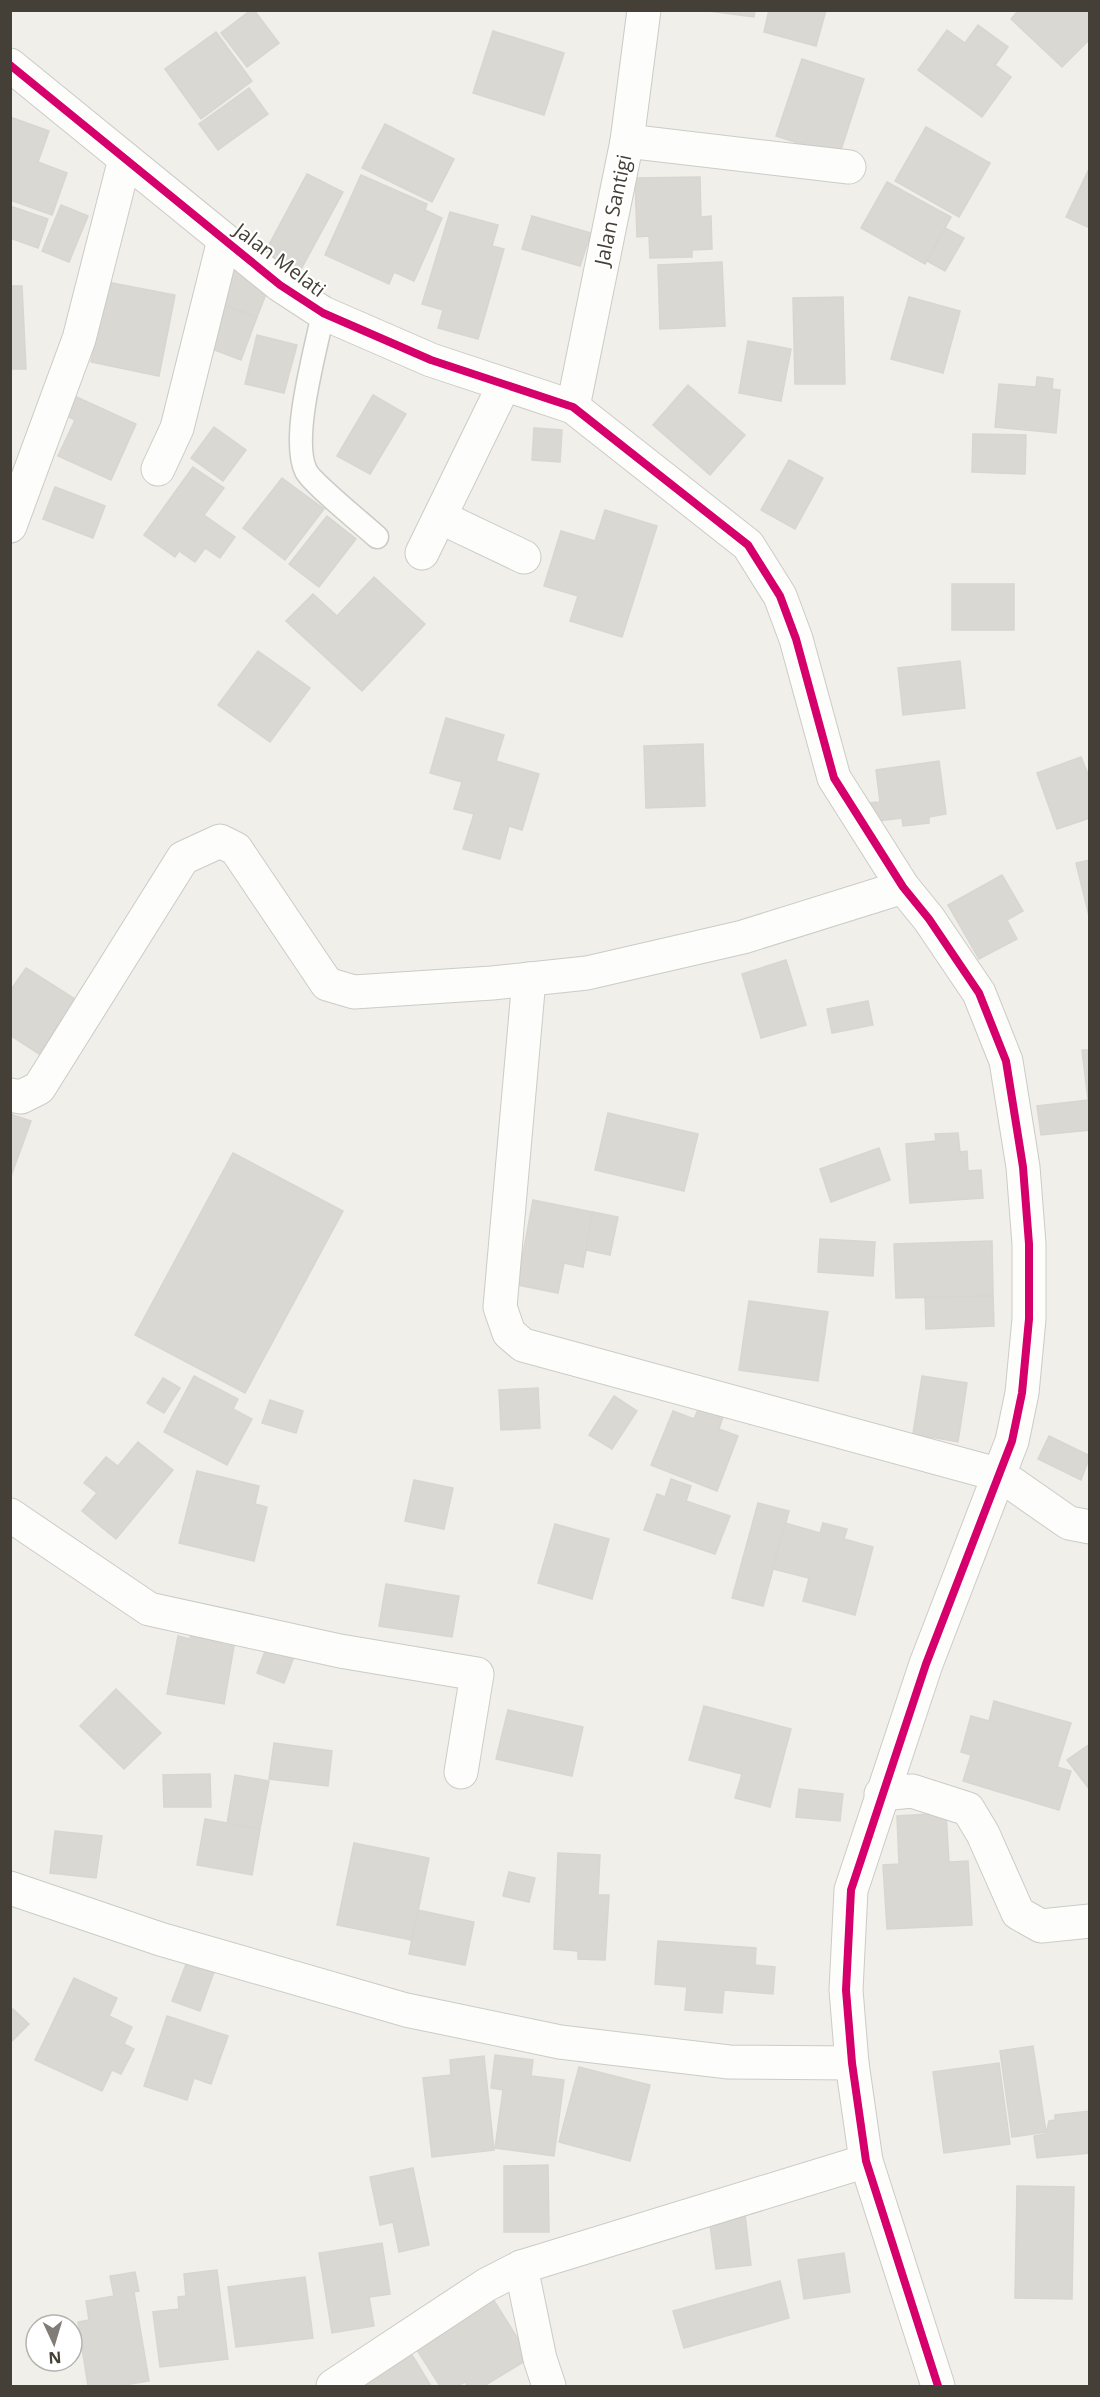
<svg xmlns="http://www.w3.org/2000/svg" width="1100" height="2397" font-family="'Open Sans',sans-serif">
<rect width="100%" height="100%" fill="#f0efea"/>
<!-- building -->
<g fill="#dad8d2" stroke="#d8d6d0" stroke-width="1.5">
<polygon points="251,10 254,10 279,43 247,67 221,33"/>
<polygon points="700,10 755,10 754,17"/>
<polygon points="769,10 826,10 816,46 764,32"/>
<polygon points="1019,10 1090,10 1090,39 1062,67 1011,19"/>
<polygon points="978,25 1008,47 995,65 1011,77 982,117 918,70 947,30 965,43"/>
<polygon points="493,31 564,53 544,115 473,93"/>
<polygon points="216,32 252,81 201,119 165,69"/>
<polygon points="802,59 864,79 839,156 776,136"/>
<polygon points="249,88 268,114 218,150 199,124"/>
<polygon points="10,117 49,131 38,162 67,173 52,215 10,200"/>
<polygon points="385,124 454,159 432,202 362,168"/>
<polygon points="926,127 990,163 959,217 895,181"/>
<polygon points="1090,167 1090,228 1066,217"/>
<polygon points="307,174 343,192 299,273 264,254"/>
<polygon points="361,175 427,204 425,210 442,218 414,281 394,272 389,284 325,255"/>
<polygon points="700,177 701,217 711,216 712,249 692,250 692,257 650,258 649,236 637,237 635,178"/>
<polygon points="887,182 951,217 925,264 861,228"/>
<polygon points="61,205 88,216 69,262 42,251"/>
<polygon points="10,206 48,219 38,248 10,238"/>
<polygon points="450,212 498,225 492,246 504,249 478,339 438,328 443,310 422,304"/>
<polygon points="532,216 591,233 580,266 522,249"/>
<polygon points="945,228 964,238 945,271 927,261"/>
<polygon points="722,262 725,326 660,329 658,265"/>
<polygon points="221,265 270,284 257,317 215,302"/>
<polygon points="107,282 175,295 159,376 91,362"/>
<polygon points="10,286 22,286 26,369 10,369"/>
<polygon points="843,297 845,384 795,384 793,298"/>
<polygon points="909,297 960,311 943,373 891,359"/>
<polygon points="215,302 257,317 241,360 199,344"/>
<polygon points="257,335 297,345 284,393 245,384"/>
<polygon points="748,341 791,349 781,401 739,393"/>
<polygon points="1037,377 1053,379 1052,389 1060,390 1056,433 995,427 999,384 1036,387"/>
<polygon points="688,385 745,435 710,475 653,425"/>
<polygon points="70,394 136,424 111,480 58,456 75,420 61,413"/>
<polygon points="373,395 406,414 370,474 337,456"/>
<polygon points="214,427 246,450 223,481 191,458"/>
<polygon points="534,428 562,430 560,462 532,460"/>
<polygon points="973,434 1026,435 1025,474 972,472"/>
<polygon points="789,460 823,478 795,529 761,510"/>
<polygon points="193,467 224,488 204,515 235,537 220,558 205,548 195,562 179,551 175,557 144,535"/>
<polygon points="282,478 324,509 285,560 243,528"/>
<polygon points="55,487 105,506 93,538 43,519"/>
<polygon points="605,510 657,526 622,637 570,621 578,596 544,586 561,531 595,541"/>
<polygon points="327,516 356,539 319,587 289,564"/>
<polygon points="374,577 425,624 362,691 286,621 313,594 337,616"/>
<rect x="952" y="584" width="62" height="46"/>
<polygon points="258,651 310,688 270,742 218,705"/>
<polygon points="960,661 965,708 903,715 898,668"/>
<polygon points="446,718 504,735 496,761 539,774 522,830 509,826 500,859 463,849 474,814 454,809 462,782 430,773"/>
<polygon points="703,744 705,806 646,808 644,746"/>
<polygon points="1081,757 1090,779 1090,818 1057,829 1037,773"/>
<polygon points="939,761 946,814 929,817 929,823 903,826 902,818 871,822 868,803 880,802 876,770"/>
<polygon points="1090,860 1090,920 1076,863"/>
<polygon points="1002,875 1023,911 1007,920 1017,939 979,959 948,905"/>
<polygon points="786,960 806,1025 761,1038 742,974"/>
<polygon points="26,968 75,999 39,1054 10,1035 10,991"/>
<polygon points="868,1001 873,1025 832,1033 827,1009"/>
<polygon points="1082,1050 1090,1050 1090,1100 1088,1100"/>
<polygon points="1088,1100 1090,1130 1041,1135 1037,1106"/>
<polygon points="608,1113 698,1134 684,1191 595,1170"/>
<polygon points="10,1114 31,1121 10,1179"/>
<polygon points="958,1133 960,1152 967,1151 968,1171 981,1170 983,1198 910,1203 906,1144 936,1141 935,1134"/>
<polygon points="879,1148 890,1180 831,1202 820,1169"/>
<polygon points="233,1153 343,1211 245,1393 135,1335"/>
<polygon points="533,1200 593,1212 583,1267 564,1263 558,1293 517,1285"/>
<polygon points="593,1212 618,1217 610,1255 586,1250"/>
<polygon points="820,1239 875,1242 873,1276 818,1272"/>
<polygon points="992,1241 993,1296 896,1298 894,1244"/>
<polygon points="993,1296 994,1326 926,1329 925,1298"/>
<polygon points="749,1301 828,1312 818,1381 739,1370"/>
<polygon points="194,1376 238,1399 233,1409 252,1419 227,1465 164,1432"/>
<polygon points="922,1376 967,1383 958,1442 913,1434"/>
<polygon points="163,1378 180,1388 164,1413 147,1403"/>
<polygon points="538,1388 540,1428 501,1430 499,1390"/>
<polygon points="614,1396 637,1411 612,1449 589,1435"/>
<polygon points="270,1400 303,1411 296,1433 262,1423"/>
<polygon points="700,1405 724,1414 719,1429 738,1436 717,1491 651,1465 673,1411 694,1419"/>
<polygon points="1049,1436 1090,1456 1081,1480 1038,1459"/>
<polygon points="138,1442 173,1470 116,1539 82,1511 97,1493 84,1483 106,1457 118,1466"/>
<polygon points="197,1471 259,1486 255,1504 267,1507 254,1561 179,1543"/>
<polygon points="671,1479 691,1486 686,1501 730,1516 715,1554 644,1530 657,1494 665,1497"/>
<polygon points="414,1480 453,1488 444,1529 405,1521"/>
<polygon points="758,1503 789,1511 763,1606 732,1598"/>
<polygon points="785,1523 820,1533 823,1523 847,1529 844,1539 873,1547 855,1615 803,1601 809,1578 773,1569"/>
<polygon points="555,1524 609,1539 592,1599 538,1583"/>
<polygon points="386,1584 459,1596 452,1637 379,1626"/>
<polygon points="193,1624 225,1629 222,1644 234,1646 224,1704 167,1694 178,1636 190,1639"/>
<polygon points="268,1643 295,1654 284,1683 257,1673"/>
<polygon points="116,1689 161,1733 124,1769 80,1726"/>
<polygon points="994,1701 1071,1723 1057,1767 1071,1771 1059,1810 963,1781 971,1755 961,1752 971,1716 989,1721"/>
<polygon points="704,1706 791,1729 770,1807 735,1798 742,1774 689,1760"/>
<polygon points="508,1710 583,1727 572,1776 496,1759"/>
<polygon points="274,1743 332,1751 328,1786 269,1779"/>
<polygon points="1090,1744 1090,1790 1067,1760"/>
<polygon points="210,1774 211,1807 164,1807 163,1775"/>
<polygon points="235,1775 269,1781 260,1829 227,1824"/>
<polygon points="799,1789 843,1794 840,1821 796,1817"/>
<polygon points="946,1813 949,1862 968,1861 972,1925 887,1929 883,1865 899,1864 897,1816"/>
<polygon points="205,1819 260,1829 252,1875 197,1865"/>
<polygon points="55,1831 102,1836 96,1878 50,1873"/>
<polygon points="354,1843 429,1858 412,1940 337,1925"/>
<polygon points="558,1853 600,1855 598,1895 609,1895 605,1960 578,1959 578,1951 554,1949"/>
<polygon points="509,1872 535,1878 529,1902 503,1896"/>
<polygon points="418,1910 474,1922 465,1965 409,1954"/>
<polygon points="658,1941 756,1948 755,1965 775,1967 773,1994 724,1990 722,2013 685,2010 687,1987 655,1984"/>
<polygon points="188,1959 215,1969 200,2011 172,2001"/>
<polygon points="74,1978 117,1998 109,2016 132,2027 124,2044 134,2049 121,2074 112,2070 102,2091 35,2060"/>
<polygon points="13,2009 29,2024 10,2043 10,2012"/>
<polygon points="167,2016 228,2036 211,2084 194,2078 187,2100 144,2086"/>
<polygon points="1033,2046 1046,2132 1012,2137 1000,2051"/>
<polygon points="495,2055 533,2060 531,2076 564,2080 554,2156 495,2148 503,2090 491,2088"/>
<polygon points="484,2056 494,2150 432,2157 423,2078 451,2075 450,2060"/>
<polygon points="999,2063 1010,2144 944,2153 933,2072"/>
<polygon points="579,2067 650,2085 630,2161 559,2142"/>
<polygon points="1090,2111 1090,2153 1037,2158 1034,2136 1046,2134 1049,2121 1055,2120 1055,2115"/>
<polygon points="548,2165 549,2232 504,2232 504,2166"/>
<polygon points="413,2168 429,2245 399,2252 393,2222 380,2225 370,2177"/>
<polygon points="1017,2186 1074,2187 1072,2299 1015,2298"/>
<polygon points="744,2206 751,2265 716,2269 708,2210"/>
<polygon points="382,2243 390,2294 369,2297 374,2326 332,2333 319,2253"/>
<polygon points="844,2253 850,2292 804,2299 798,2260"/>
<polygon points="217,2270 228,2359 160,2367 153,2312 179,2309 178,2297 186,2296 184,2274"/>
<polygon points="135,2272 139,2291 134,2292 149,2381 119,2386 88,2386 78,2322 89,2320 86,2301 114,2296 110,2276"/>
<polygon points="305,2277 313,2338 236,2347 228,2287"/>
<polygon points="780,2281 789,2318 684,2348 673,2311"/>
<polygon points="493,2299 530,2358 484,2386 468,2386 465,2382 457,2386 440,2386 415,2347"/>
<polygon points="412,2355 431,2386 358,2386"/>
</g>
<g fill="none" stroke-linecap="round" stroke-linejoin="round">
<defs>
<path id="lane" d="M323 313C316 350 290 438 306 471 312 483 364 525 377 537"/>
<g id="street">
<polyline points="10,65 280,285 323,313 431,360 573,407 748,545 780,596 796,639 834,778 903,887 929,919 979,993 1006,1061 1023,1167 1029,1244 1029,1319 1022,1393 1012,1441 926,1664 851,1890 846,1990 852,2063 866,2161 938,2386"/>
<polyline points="627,141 849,167"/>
<polyline points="573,407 627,141 644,10"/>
<polyline points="158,469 177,428 224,240"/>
<polyline points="440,517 524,557"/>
<polyline points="10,526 79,339 125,159"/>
<polyline points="422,553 504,385"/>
<polyline points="529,979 500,1307 509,1333 523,1345 1000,1475 1069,1523 1090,1527"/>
<polyline points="10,1095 21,1097 39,1088 183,858 220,841 236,849 327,984 354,992 492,983 587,973 743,937 903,887"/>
<polyline points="10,1515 149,1609 340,1651 477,1674 461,1772"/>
<polyline points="881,1794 912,1791 968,1809 983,1834 1018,1913 1041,1926 1090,1921"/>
<polyline points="10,1888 160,1939 406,2010 560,2042 729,2062 852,2063"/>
<polyline points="521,2267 540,2359 549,2386"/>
<polyline points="333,2386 486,2285 521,2267 866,2161"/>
</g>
</defs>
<!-- lane casing -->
<use href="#lane" stroke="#cccbc6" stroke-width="25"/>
<!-- street casing -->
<use href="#street" stroke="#cccbc6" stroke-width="35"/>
<!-- lane -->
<use href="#lane" stroke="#fdfdfc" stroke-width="22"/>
<!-- street -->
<use href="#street" stroke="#fdfdfc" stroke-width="33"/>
<defs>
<polyline id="cycleway" points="10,65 280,285 323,313 431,360 573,407 748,545 780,596 796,639 834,778 903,887 929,919 979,993 1006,1061 1023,1167 1029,1244 1029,1319 1022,1393 1012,1441 926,1664 851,1890 846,1990 852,2063 866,2161 938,2386"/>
</defs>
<!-- cycleway casing -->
<use href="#cycleway" stroke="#fff" stroke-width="11"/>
<!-- cycleway -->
<use href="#cycleway" stroke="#d6006c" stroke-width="8"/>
</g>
<g text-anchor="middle" stroke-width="4.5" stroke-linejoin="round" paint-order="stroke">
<!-- street labels -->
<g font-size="20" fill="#454037" stroke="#fff">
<text transform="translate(613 210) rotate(-78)" y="7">Jalan Santigi</text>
<text transform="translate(280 260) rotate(37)" y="7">Jalan Melati</text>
</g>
</g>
<!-- border -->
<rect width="1100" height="2397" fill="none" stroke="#454037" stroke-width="24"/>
<!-- north arrow -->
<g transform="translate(54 2343) rotate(176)"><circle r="28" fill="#ffffff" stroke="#b5b3af" stroke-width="1.5"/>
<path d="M0-4.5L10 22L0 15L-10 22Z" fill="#817d76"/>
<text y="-9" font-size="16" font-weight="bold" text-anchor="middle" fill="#454037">N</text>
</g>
</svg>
